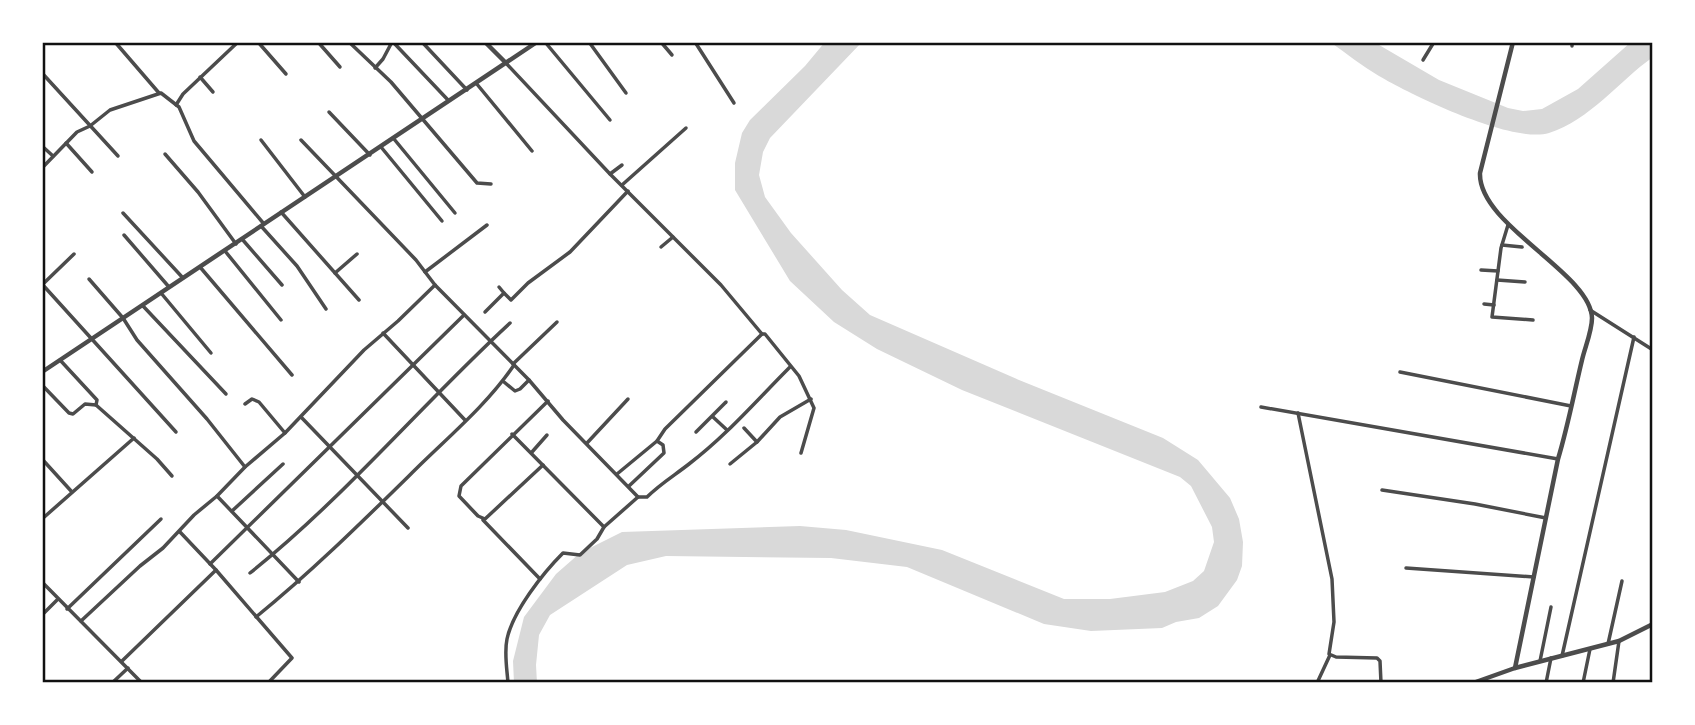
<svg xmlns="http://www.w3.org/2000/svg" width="1695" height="725" font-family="Barlow,sans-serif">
<rect width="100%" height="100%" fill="#fff"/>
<!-- water -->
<g fill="#d9d9d9">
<polygon points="825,42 862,42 770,138 763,152 759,175 765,197 791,233 842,290 870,315 1019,380 1163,438 1198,460 1230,498 1239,519 1243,542 1242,566 1237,580 1218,606 1199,618 1176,622 1162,628 1091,631 1044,624 907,567 831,558 666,556 627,565 550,615 539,635 536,665 537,683 514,683 513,661 524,617 556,574 580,553 622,532 800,526 846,530 942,550 1064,599 1110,599 1165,592 1193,581 1204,571 1214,542 1212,527 1191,486 1180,477 962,390 877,349 834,322 790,281 735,190 735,163 742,133 750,120 805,66"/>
<path d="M1330 42H1374L1439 80 1508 108 1523 111 1542 109 1578 89 1631 42H1653V57C1619 81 1590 120 1549 133 1513 144 1413 96 1379 76 1362 66 1346 53 1330 42Z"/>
</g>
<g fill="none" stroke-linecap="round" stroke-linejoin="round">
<!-- minor -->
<g stroke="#4c4c4c" stroke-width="3.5">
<polyline points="115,42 159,93"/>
<polyline points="258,42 286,74"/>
<polyline points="318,42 340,67"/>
<polyline points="349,42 391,82 477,183 491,184"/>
<polyline points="393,42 448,100"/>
<polyline points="422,42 467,90"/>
<polyline points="545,42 610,120"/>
<polyline points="589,42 626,93"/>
<polyline points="661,42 672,55"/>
<polyline points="695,42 734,103"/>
<polyline points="1572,46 1572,42"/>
<polyline points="1423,60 1434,42"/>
<polyline points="505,62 610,174 721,285 762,334 765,334 799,376 814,408 801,453"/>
<polyline points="375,68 383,59 392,42"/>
<polyline points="42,73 118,156"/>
<polyline points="200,77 213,92"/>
<polyline points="476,83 532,151"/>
<polyline points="176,105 183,94 238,42"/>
<polyline points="329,112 370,155"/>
<polyline points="394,139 455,213"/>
<polyline points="261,140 305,197"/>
<polyline points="301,140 416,260 435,285 529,380 563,420 638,497"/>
<polyline points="66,143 92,172"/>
<polyline points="42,146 53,156"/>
<polyline points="381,147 442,221"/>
<polyline points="165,154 198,192 236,244"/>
<polyline points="42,168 77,132 90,126 110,110 161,93 179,107 194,141 264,224"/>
<polyline points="610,174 622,165"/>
<polyline points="622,185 686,128"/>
<polyline points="281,212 359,300"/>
<polyline points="123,213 183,278"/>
<polyline points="1508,225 1501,248 1492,317 1533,320"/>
<polyline points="261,226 297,266 326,309"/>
<polyline points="124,235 169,287"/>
<polyline points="242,239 282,285"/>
<polyline points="1502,245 1522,247"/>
<polyline points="661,247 673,237"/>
<polyline points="225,251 281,320"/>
<polyline points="200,267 292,375"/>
<polyline points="1481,270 1498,271"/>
<polyline points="425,272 487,225"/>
<polyline points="335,273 357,254"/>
<polyline points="89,279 123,318 137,340 207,419 245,467"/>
<polyline points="1497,280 1525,282"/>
<polyline points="42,284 176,432"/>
<polyline points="43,284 74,254"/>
<polyline points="161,293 211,353"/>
<polyline points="504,293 511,300 528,283 570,252 628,191"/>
<polyline points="1484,304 1494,305"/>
<polyline points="143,306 226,394"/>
<polyline points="1590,310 1653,350"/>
<polyline points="485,312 504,293 499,287"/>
<polyline points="383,333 465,420"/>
<polyline points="60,360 97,400 96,405 157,459 172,476"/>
<polyline points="513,364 557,322"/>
<polyline points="1400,372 1571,406"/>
<polyline points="504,382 515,391 520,389 529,380"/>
<polyline points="42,385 69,413 73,414 85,404 96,405"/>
<polyline points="245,404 252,399 259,402 285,433"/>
<polyline points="1261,407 1558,459"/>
<polyline points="1298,413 1332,579 1334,622 1329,654 1336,657 1377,658 1380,661 1381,683"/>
<polyline points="301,417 408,528"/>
<polyline points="713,417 727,430"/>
<polyline points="744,428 757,442 780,417 811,399"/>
<polyline points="696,432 726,402"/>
<polyline points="512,434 604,527"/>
<polyline points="587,443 628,399"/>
<polyline points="532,452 547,435"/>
<polyline points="42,459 72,492"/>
<polyline points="730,464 757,442"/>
<polyline points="543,465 485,519 478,516 459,496 461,486 548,401"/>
<polyline points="617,474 657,441 665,429 762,334"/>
<polyline points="629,486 664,453 663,445 657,441"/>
<polyline points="1382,490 1475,504 1546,518"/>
<polyline points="217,496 299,582"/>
<polyline points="232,511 283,464"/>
<polyline points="42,519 134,438"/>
<polyline points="483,520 540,579"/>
<polyline points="180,532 216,570 292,658 268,683"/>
<polyline points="210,564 464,315"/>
<polyline points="1406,568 1534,577"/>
<path d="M250 573C344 498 422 404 510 323"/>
<polyline points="42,582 142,683"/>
<polyline points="67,609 161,519"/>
<polyline points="42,615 57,600"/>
<path d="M256 617C315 569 368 516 422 463 454 432 489 402 514 365"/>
<polyline points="81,621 140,566 163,548 194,515 217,496 245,467 285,433 364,350 398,321 435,285"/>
<polyline points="1608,644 1622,581"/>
<polyline points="1562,656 1634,337"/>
<polyline points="122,661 216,570"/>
<polyline points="1540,661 1551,607"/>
<polyline points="112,683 128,668"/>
<path d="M508 683C507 669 504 653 507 639 513 611 543 573 563 553L580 555 597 539 604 527 638 497H647C660 484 675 475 689 464 726 436 757 400 790 367"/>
<polyline points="1317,683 1330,655"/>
<polyline points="1546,683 1551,658"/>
<polyline points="1583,683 1590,649"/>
<polyline points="1613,683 1619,641"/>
</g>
<!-- tertiary -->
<g stroke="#4c4c4c" stroke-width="4.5">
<polyline points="485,42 505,62"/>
<path d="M1513 42 1480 173C1478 225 1591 273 1592 318 1592 331 1585 347 1582 360 1574 393 1568 426 1558 459L1515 668"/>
<polyline points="42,372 537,42"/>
<polyline points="1473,683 1515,668 1619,641 1653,624"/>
</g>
</g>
<!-- border -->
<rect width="1695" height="725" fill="none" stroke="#ffffff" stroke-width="88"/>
<rect x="44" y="44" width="1607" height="637" fill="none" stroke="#111" stroke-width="2.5"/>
</svg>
